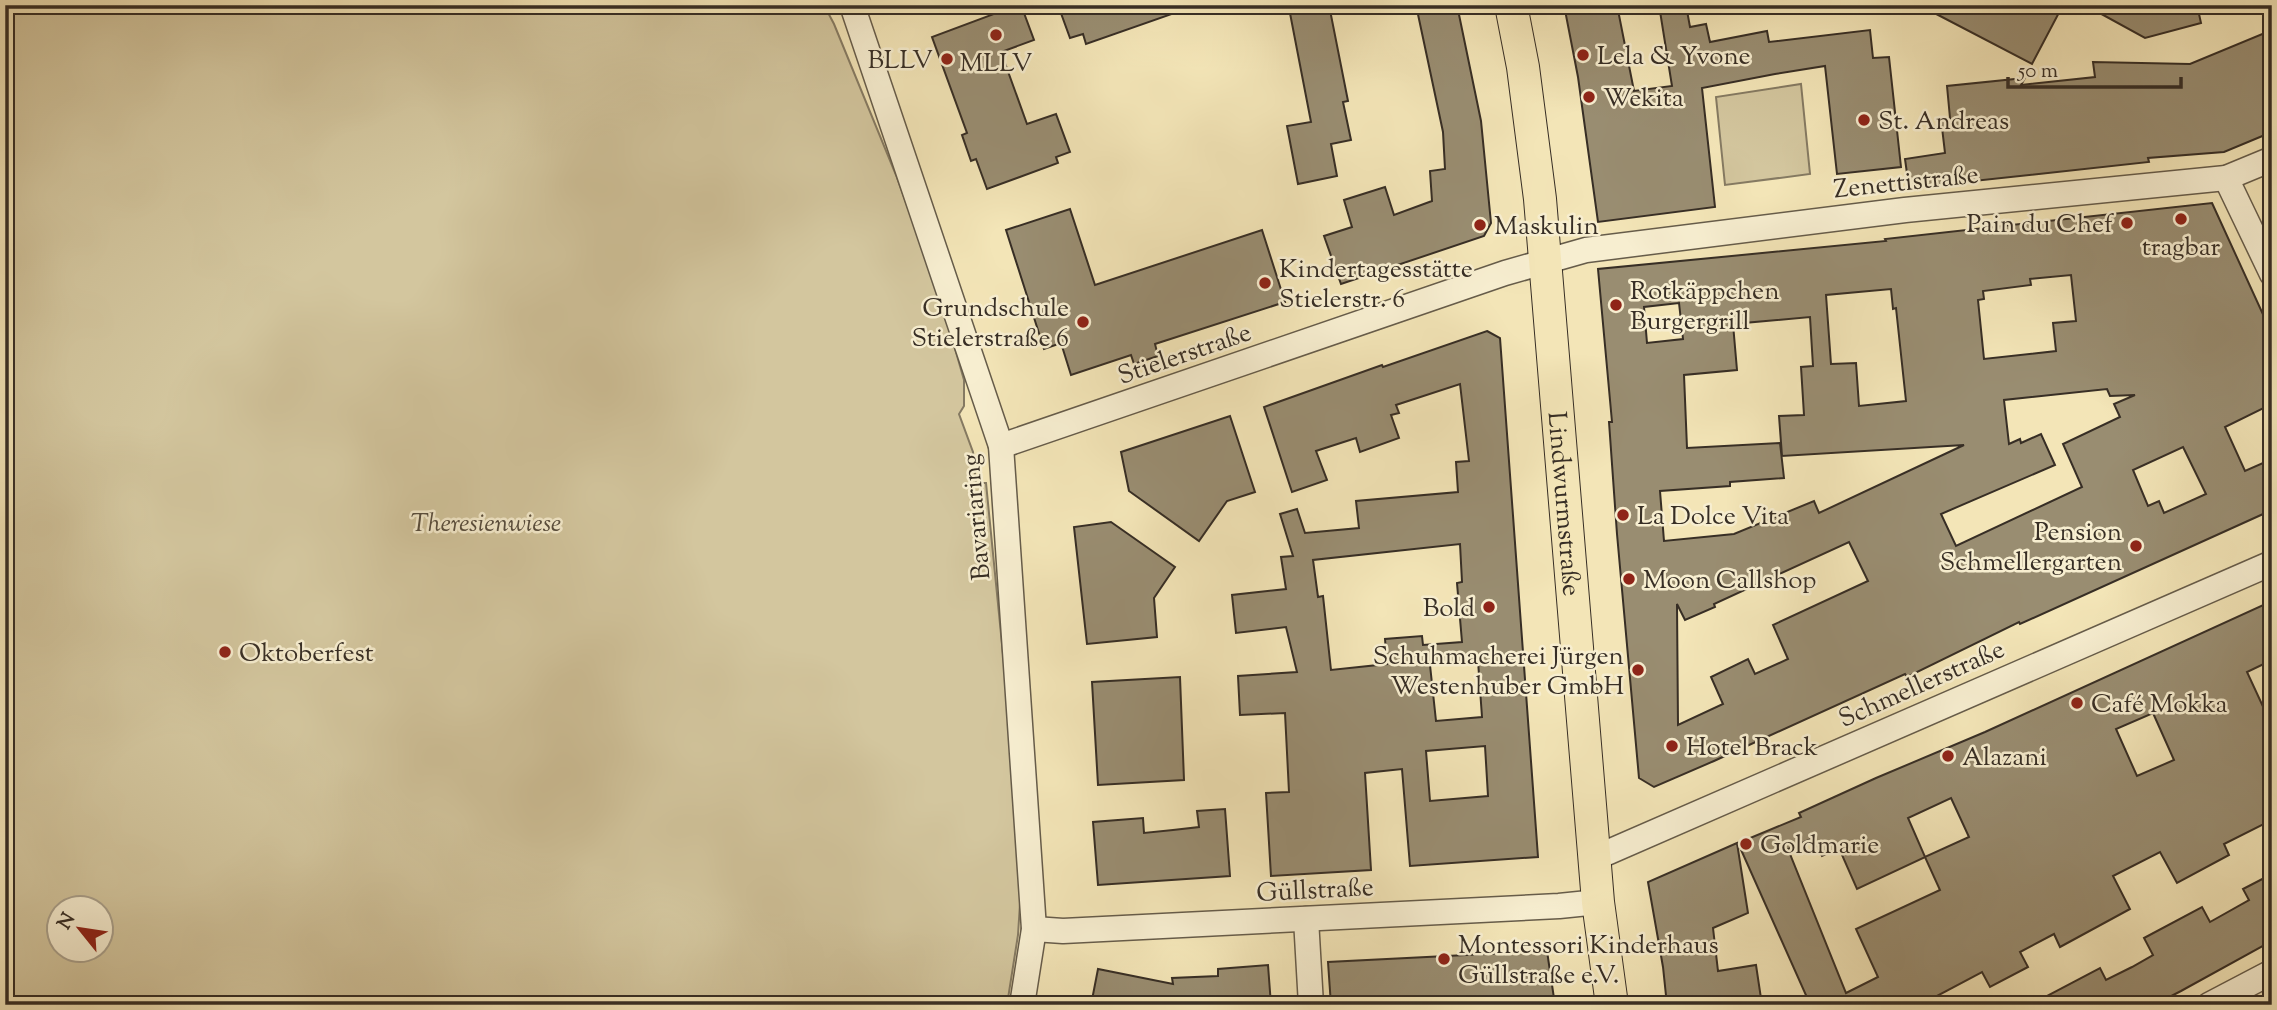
<svg xmlns="http://www.w3.org/2000/svg" width="2277" height="1010" font-family="'Sorts Mill Goudy',serif">
<rect width="100%" height="100%" fill="#f3e5b7"/>
<filter id="stains"><feTurbulence type="fractalNoise" baseFrequency=".00286" numOctaves="4"/><feColorMatrix values="0 0 0 0 .2 0 0 0 0 .09 0 0 0 0 .02 0 0 0 .5 -.17"/></filter>
<radialGradient id="worn" r=".72"><stop offset=".6" stop-color="#630" stop-opacity="0"/><stop offset="1" stop-color="#630" stop-opacity=".3"/></radialGradient>
<!-- green -->
<g fill="#d3c69e" stroke="#857a62" stroke-width="2" fill-rule="evenodd">
<path d="M5 5H824L834 24 896 175 939 293 964 380V406L959 414 973 452 976 483H986L1015 775 1021 888 1018 935 1007 1005H5ZM60 908H102V950H60Z"/>
<polygon points="1801,84 1810,174 1725,185 1716,97"/>
</g>
<!-- building -->
<g fill="#998d71" stroke="#372e25" stroke-width="2" fill-rule="evenodd">
<polygon points="1018,5 1021,5 1034,40 1001,52 1027,124 1056,114 1070,152 1056,157 1058,163 987,189 976,159 971,161 962,135 967,133 932,37"/>
<polygon points="1058,5 1188,5 1189,8 1086,44 1083,34 1070,38"/>
<polygon points="1304,5 1329,5 1348,101 1343,102 1351,140 1331,144 1337,176 1298,184 1287,126 1311,122 1289,8"/>
<polygon points="1416,5 1457,5 1481,121 1491,223 1484,236 1341,284 1324,236 1352,227 1344,200 1385,187 1394,215 1432,201 1430,171 1445,169 1443,132"/>
<polygon points="1564,5 1617,5 1634,91 1672,86 1659,5 1686,5 1690,27 1706,24 1710,42 1767,31 1769,42 1870,30 1873,58 1889,57 1901,167 1837,174 1825,66 1775,74 1702,88 1715,207 1598,222 1578,77"/>
<polygon points="1919,5 2063,5 2032,64"/>
<polygon points="2085,5 2197,5 2201,23 2145,38"/>
<polygon points="2272,30 2272,132 2224,152 2148,158 2149,162 1909,188 1905,159 1945,153 1941,119 1950,118 1947,86 2025,78 2021,85 2095,77 2093,62 2190,64"/>
<path d="M2212 203 2272 334V404L2225 427 2245 471 2272 459V510L2020 624 2019 622 1907 677 1905 674 1714 761 1654 787 1639 778 1617 534 1609 422H1612L1598 269 1886 241 1885 239ZM2071 275 2076 321 2053 323 2056 351 1984 359 1978 300 1984 299 1983 291 2031 285 2030 279ZM1891 289 1893 309 1896 308 1906 401 1859 406 1856 363 1831 364 1826 295ZM1679 303 1683 339 1647 343 1644 307ZM1810 317 1813 366 1801 367 1804 415 1779 416 1782 456 1964 445 1819 513 1814 501 1734 534 1664 541 1660 491 1730 486V482L1784 478 1780 443 1687 448 1684 375 1737 370 1733 324ZM2107 389 2110 396 2135 395 2114 404 2120 417 2063 444 2082 487 1956 546 1941 514 2055 465 2041 434 2021 443 2020 439 2009 444 2004 400ZM2183 447 2206 494 2164 513 2159 501 2148 506 2133 470ZM1849 542 1868 581 1773 625 1788 659 1755 674 1748 659 1711 677 1723 704 1678 725 1677 604 1685 620 1715 607 1714 604Z"/>
<polygon points="1070,209 1095,285 1262,230 1285,302 1155,344 1158,356 1134,364 1131,355 1071,375 1061,343 1044,349 1006,230"/>
<path d="M1487 331 1500 338 1538 857 1410 866 1402 769 1365 773 1371 870 1271 876 1266 793 1289 792 1285 713 1240 715 1238 676 1297 672 1286 627 1236 633 1232 595 1286 589 1281 557 1293 556 1280 514 1297 509 1305 533 1359 528 1356 501 1458 492 1456 462 1469 461 1460 384 1396 405 1399 413 1391 415 1399 438 1360 452 1356 438 1316 451 1327 480 1292 492 1264 407 1382 365 1383 367ZM1460 544 1462 582 1457 583 1462 642 1423 645 1422 636 1385 639 1387 664 1331 670 1323 596 1318 597 1313 560ZM1478 661 1482 717 1436 721 1430 665ZM1485 746 1488 796 1430 801 1426 751Z"/>
<polygon points="1230,416 1255,492 1227,501 1199,541 1129,491 1121,452"/>
<polygon points="1111,522 1175,567 1154,598 1157,637 1087,644 1074,527"/>
<path d="M2272 601V660L2247 672 2272 726V820L2224 844 2229 855 2177 883 2160 852 2113 876 2130 909 2060 947 2054 934 2020 952 2028 967 1990 987 1982 972 1920 1005H1822L1829 1001 1809 1002 1738 843 1801 817 1799 813 1876 778 1985 732ZM2153 713 2174 760 2137 776 2116 729ZM1951 798 1969 837 1925 857 1908 818ZM1813 838 1822 856 1839 848 1857 889 1925 857 1940 890 1856 929 1878 977 1846 993 1788 849Z"/>
<polygon points="1180,677 1184,780 1098,785 1092,682"/>
<polygon points="1225,809 1230,876 1098,885 1093,822 1143,818 1144,833 1173,830 1199,827 1197,811"/>
<polygon points="1737,843 1748,913 1713,928 1718,971 1756,965 1762,1005 1667,1005 1663,967 1648,882"/>
<polygon points="2272,874 2272,941 2181,991 2154,1005 2030,1005 2100,968 2106,980 2132,967 2153,955 2144,938 2202,907 2210,922 2249,900 2243,889"/>
<polygon points="1547,951 1555,1005 1507,1005 1507,1000 1408,1005 1331,1005 1328,962"/>
<polygon points="1268,965 1271,1005 1091,1005 1098,969 1173,984 1172,978 1218,976 1218,969"/>
</g>
<g fill="none" stroke-linecap="round" stroke-linejoin="round">
<defs>
<g id="minor">
<polyline points="852,5 1001,446 1034,929 1022,1005"/>
<polyline points="2226,178 2272,274"/>
<polyline points="1001,446 1505,273 1586,250 1905,210 2226,178 2272,159"/>
<polyline points="1595,858 2272,563"/>
<polyline points="1306,919 1311,1005"/>
<polyline points="1034,929 1063,931 1559,906 1598,902"/>
<polyline points="2209,1005 2272,972"/>
</g>
<g id="major">
<path id="s1" d="M1511 5 1523 67 1540 199 1598 902 1612 1005"/>
</g>
</defs>
<!-- minor casing -->
<use href="#minor" stroke="#665c4a" stroke-width="27"/>
<!-- major casing -->
<use href="#major" stroke="#372e25" stroke-width="34"/>
<!-- minor -->
<use href="#minor" stroke="#f7eed0" stroke-width="24"/>
<!-- major -->
<use href="#major" stroke="#f3e5b7" stroke-width="32"/>
</g>
<!-- markers -->
<g fill="#8f2418" stroke="#f7eed0" stroke-width="2.5">
<circle cx="996" cy="35" r="7"/>
<circle cx="1583" cy="55" r="7"/>
<circle cx="947" cy="59" r="7"/>
<circle cx="1589" cy="97" r="7"/>
<circle cx="1864" cy="120" r="7"/>
<circle cx="2181" cy="219" r="7"/>
<circle cx="2127" cy="223" r="7"/>
<circle cx="1480" cy="225" r="7"/>
<circle cx="1265" cy="283" r="7"/>
<circle cx="1616" cy="305" r="7"/>
<circle cx="1083" cy="322" r="7"/>
<circle cx="1623" cy="515" r="7"/>
<circle cx="2136" cy="546" r="7"/>
<circle cx="1629" cy="579" r="7"/>
<circle cx="1489" cy="607" r="7"/>
<circle cx="225" cy="652" r="7"/>
<circle cx="1638" cy="670" r="7"/>
<circle cx="2077" cy="703" r="7"/>
<circle cx="1672" cy="746" r="7"/>
<circle cx="1948" cy="756" r="7"/>
<circle cx="1746" cy="844" r="7"/>
<circle cx="1444" cy="959" r="7"/>
</g>
<g text-anchor="middle" stroke-width="5" stroke-linejoin="round" paint-order="stroke">
<!-- poi labels -->
<g font-size="26" fill="#372e25" stroke="#f7eed0" text-anchor="start">
<text x="1597" y="64">Lela &amp; Yvone</text>
<text x="933" y="68" text-anchor="end">BLLV</text>
<text x="996" y="71" text-anchor="middle">MLLV</text>
<text x="1603" y="106">Wekita</text>
<text x="1878" y="129">St. Andreas</text>
<text x="2113" y="232" text-anchor="end">Pain du Chef</text>
<text x="1494" y="234">Maskulin</text>
<text x="2181" y="255" text-anchor="middle">tragbar</text>
<text x="1279" y="277">Kindertagesstätte<tspan x="1279" dy="30">Stielerstr. 6</tspan></text>
<text x="1630" y="299">Rotkäppchen<tspan x="1630" dy="30">Burgergrill</tspan></text>
<text x="1069" y="316" text-anchor="end">Grundschule<tspan x="1069" dy="30">Stielerstraße 6</tspan></text>
<text x="1637" y="524">La Dolce Vita</text>
<text x="2122" y="540" text-anchor="end">Pension<tspan x="2122" dy="30">Schmellergarten</tspan></text>
<text x="1643" y="588">Moon Callshop</text>
<text x="1475" y="616" text-anchor="end">Bold</text>
<text x="239" y="661">Oktoberfest</text>
<text x="1624" y="664" text-anchor="end">Schuhmacherei Jürgen<tspan x="1624" dy="30">Westenhuber GmbH</tspan></text>
<text x="2091" y="712">Café Mokka</text>
<text x="1686" y="755">Hotel Brack</text>
<text x="1962" y="765">Alazani</text>
<text x="1760" y="853">Goldmarie</text>
<text x="1458" y="953">Montessori Kinderhaus<tspan x="1458" dy="30">Güllstraße e.V.</tspan></text>
</g>
<!-- street labels -->
<g font-size="26" fill="#372e25" stroke="#f7eed0">
<text transform="translate(1906 181) rotate(-6)" y="9">Zenettistraße</text>
<text transform="translate(1184 353) rotate(-19)" y="9">Stielerstraße</text>
<text dy="9" stroke="none"><textPath href="#s1" startOffset="502">Lindwurmstraße</textPath></text>
<text transform="translate(975 517) rotate(-95)" y="9">Bavariaring</text>
<text transform="translate(1921 683) rotate(-24)" y="9">Schmellerstraße</text>
<text transform="translate(1315 889) rotate(-3)" y="9">Güllstraße</text>
</g>
<!-- park labels -->
<g font-size="26" font-style="italic" fill="#564c3d" stroke="#f7eed0">
<text x="486" y="531">Theresienwiese</text>
</g>
</g>
<!-- margin -->
<rect width="2277" height="1010" fill="none" stroke="#f3e5b7" stroke-width="28"/>
<rect x="7" y="7" width="2263" height="996" fill="none" stroke="#372e25" stroke-width="3.5"/>
<rect x="14" y="14" width="2249" height="982" fill="none" stroke="#372e25" stroke-width="2"/>
<!-- north arrow -->
<g transform="translate(80 929) rotate(300)"><circle r="33" fill="#f7eed0" stroke="#aaa18c" stroke-width="2"/>
<path d="M0-5L12 26L0 18L-12 26Z" fill="#8f2418"/>
<text y="-10" font-size="19" font-weight="bold" text-anchor="middle" fill="#372e25">N</text>
</g>
<!-- scale -->
<path d="M2008 77v10h173v-10" fill="none" stroke="#372e25" stroke-width="3.5"/>
<text x="2018" y="77" font-size="21" fill="#372e25" stroke="#f7eed0" stroke-width="5" paint-order="stroke">50 m</text>
<rect width="100%" height="100%" filter="url(#stains)"/>
<rect width="100%" height="100%" fill="url(#worn)"/>
</svg>
